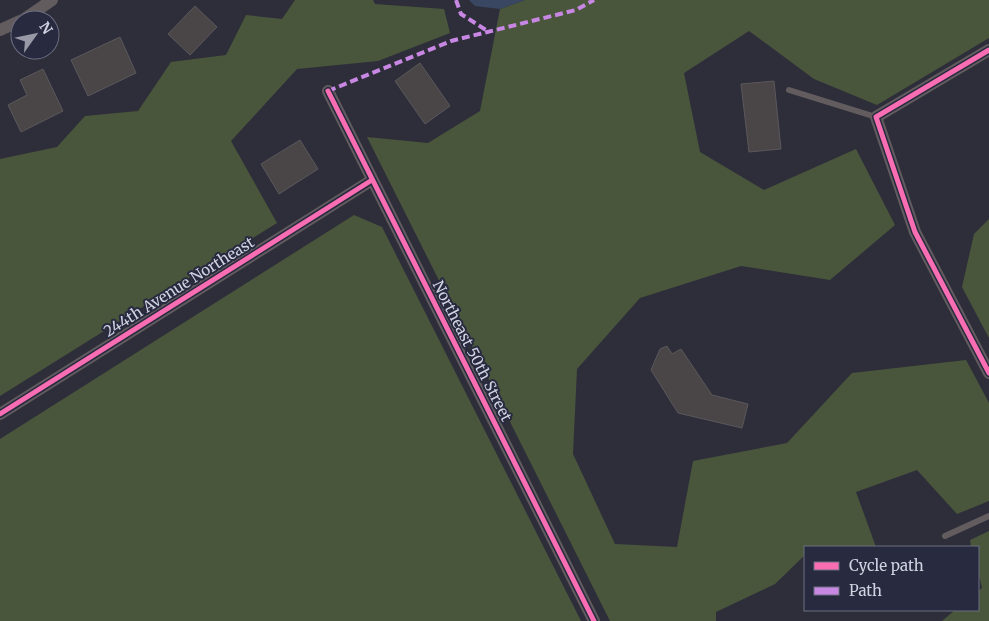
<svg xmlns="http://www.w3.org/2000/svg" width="989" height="621" font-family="Merriweather,serif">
<rect width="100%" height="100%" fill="#2e2e3a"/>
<!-- forest -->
<g fill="#49563c">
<polygon points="295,0 373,0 375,4 444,9 450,33 378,61 297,69 231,141 277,223 0,396 0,159 57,147 85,116 138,111 171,62 226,55 246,15 282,19"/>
<polygon points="525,0 989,0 989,38 877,105 814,79 749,31 684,73 700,152 764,190 856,149 895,225 830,280 741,266 640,298 577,369 573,454 615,544 677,547 693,461 787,443 852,373 966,360 989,403 989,501 957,514 917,470 856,492 876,547 805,547 805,555 775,584 716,612 716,621 610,621 367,137 428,143 480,111 500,9"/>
<polygon points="354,215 382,227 581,621 0,621 0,439"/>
<polygon points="989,219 989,338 962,287 974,234"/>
<polygon points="989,531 989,621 942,621 955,610 978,610 978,591 982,588 978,571 978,547 971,547 970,540"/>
</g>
<!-- water -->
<polygon fill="#394762" points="469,0 525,0 500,9 475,6"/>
<!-- building -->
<g fill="#4a4648" stroke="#5b585c">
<polygon points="195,6 217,27 190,55 168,34"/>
<polygon points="120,37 136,73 88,96 71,60"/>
<polygon points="420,63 450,106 425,124 395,81"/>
<polygon points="43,69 63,111 21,132 8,105 27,95 20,80"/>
<polygon points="774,81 781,149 749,152 741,84"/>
<polygon points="300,140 318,169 279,194 261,164"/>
<polygon points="667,346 672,354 681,349 712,395 748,404 742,428 678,413 651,370 660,349"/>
</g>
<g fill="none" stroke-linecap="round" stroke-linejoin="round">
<!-- service -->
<g stroke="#625c5f" stroke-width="6">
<polyline points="789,90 876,117"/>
<polyline points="945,536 989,516"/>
</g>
<!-- minor -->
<g stroke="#625c5f" stroke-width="12">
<polyline points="23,20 52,0"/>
<polyline points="0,30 20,21"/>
<polyline points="989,50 876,117 915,232 989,373"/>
<polyline points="328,91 594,621"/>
<polyline points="0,414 372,180"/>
</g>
<!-- quiet -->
<g stroke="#c787e3" stroke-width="4" stroke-dasharray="8 4" stroke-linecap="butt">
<polyline points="456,0 461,14 489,32"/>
<polyline points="328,91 451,41 576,10 594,0"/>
</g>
<defs>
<g id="cycleway">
<polyline points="989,50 876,117 915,232 989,373"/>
<polyline points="328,91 594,621"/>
<polyline points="0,414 372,180"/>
</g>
</defs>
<!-- cycleway casing -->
<use href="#cycleway" stroke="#282a40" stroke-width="8"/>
<!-- cycleway -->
<use href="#cycleway" stroke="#f96db3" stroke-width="5"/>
</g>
<g text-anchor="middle" stroke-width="4" stroke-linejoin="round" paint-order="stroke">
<!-- street labels -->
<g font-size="15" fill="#d1d3e1" stroke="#282a40">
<text transform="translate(179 287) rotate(-32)" y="5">244th Avenue Northeast</text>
<text transform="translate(472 351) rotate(63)" y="5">Northeast 50th Street</text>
</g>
</g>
<!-- legend -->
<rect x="804" y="546" width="175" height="65" fill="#282a40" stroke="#6c6e80"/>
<rect x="814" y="562" width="25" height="8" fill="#f96db3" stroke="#6c6e80"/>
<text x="849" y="571" font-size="15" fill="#d1d3e1">Cycle path</text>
<rect x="814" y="587" width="25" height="8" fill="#c787e3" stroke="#6c6e80"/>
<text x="849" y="596" font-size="15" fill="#d1d3e1">Path</text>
<!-- north arrow -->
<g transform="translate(35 35) rotate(57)"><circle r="24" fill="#282a40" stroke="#6c6e80"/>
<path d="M0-4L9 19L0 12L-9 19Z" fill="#9899a7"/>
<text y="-8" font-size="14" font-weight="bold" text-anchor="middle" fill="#d1d3e1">N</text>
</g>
</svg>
